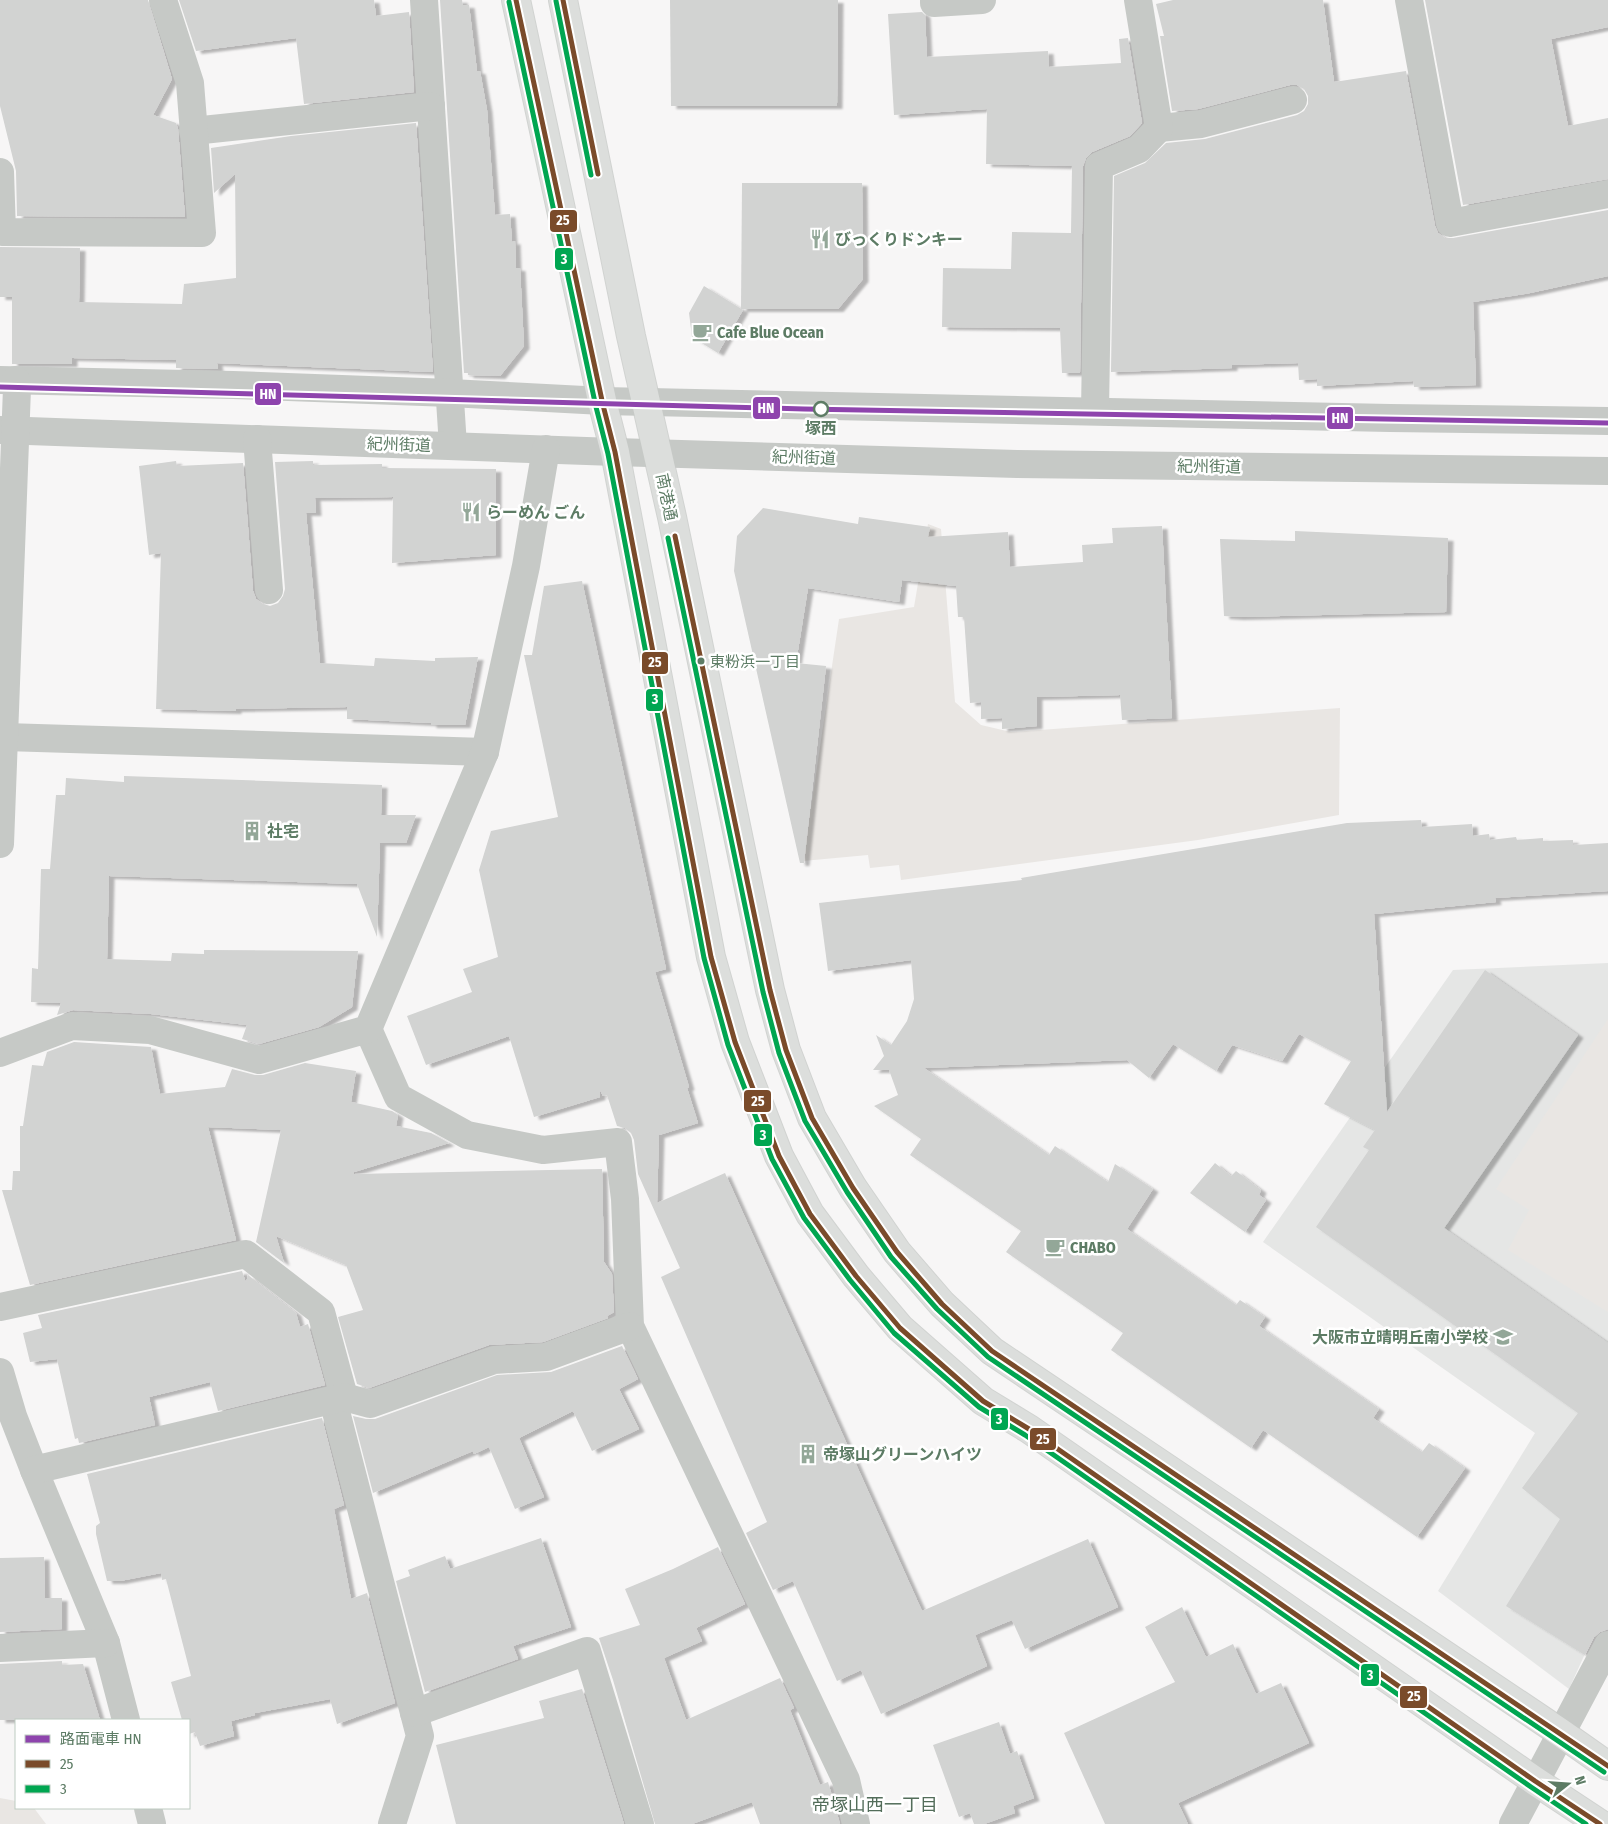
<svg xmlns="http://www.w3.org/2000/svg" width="1608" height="1824" font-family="'Fira Sans Condensed','Noto Sans JP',sans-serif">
<defs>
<filter id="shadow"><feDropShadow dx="5.5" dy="3" stdDeviation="1" flood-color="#0004"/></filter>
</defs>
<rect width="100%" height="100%" fill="#f7f6f6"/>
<!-- built -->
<polygon fill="#e5e6e5" points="1608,963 1608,1610 1598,1625 1569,1689 1438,1591 1535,1433 1263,1242 1453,970"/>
<!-- green -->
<g fill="#e9e6e3">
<polygon points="928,524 941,529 955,702 981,725 1011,732 1340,708 1339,815 1198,840 901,880 899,865 870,868 868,855 803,861 839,619 914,607"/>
<polygon points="1608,1019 1608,1312 1508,1250 1529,1210 1496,1189"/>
<polygon points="0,1798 16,1801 16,1808 34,1808 46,1824 0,1824"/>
</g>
<!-- building -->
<g fill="#d2d3d2" filter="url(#shadow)">
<polygon points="0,0 148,0 172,79 153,115 176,123 178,129 185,217 17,216 16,171 0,106"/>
<polygon points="179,0 374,0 376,16 409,12 414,92 304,104 296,38 196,51"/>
<polygon points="440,0 462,0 463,5 469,5 477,71 480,71 487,110 495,215 510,214 512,242 515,241 516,268 520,268 524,346 500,376 468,375 468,373 464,373"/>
<polygon points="670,0 838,0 837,106 671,106"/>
<polygon points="1173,0 1323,0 1334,82 1406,71 1435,226 1438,233 1445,238 1453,238 1608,210 1608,276 1530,293 1473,302 1476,385 1414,387 1413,381 1317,386 1317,379 1299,380 1298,363 1232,365 1232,368 1111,372 1114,176 1145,163 1166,143 1205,139 1297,115 1304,111 1308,104 1308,96 1304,89 1297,85 1290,85 1198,109 1172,111 1160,36 1164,36 1156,4"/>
<polygon points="1425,0 1608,0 1608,27 1551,39 1568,126 1608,118 1608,179 1463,205"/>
<polygon points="922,12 925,15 927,57 1048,51 1049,67 1121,63 1119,39 1128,38 1142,123 1130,136 1092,152 1086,158 1083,166 1080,373 1062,373 1060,328 942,327 943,268 1011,269 1012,232 1071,233 1072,166 986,164 987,109 894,115 888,14"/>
<polygon points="416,123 433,372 217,363 218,369 176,368 176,360 72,358 72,364 12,364 12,297 0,297 0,247 80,248 79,302 182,304 184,284 236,278 235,174 214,193 211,148 291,136"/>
<polygon points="742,183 862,183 863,279 838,309 741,309"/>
<polygon points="704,286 743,310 718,353 692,337 689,313"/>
<polygon points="176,461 177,466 243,463 253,591 256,599 263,604 270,606 278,603 283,596 285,589 275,462 313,461 313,465 382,464 382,468 496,469 496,555 392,563 393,497 315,498 316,513 306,513 320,663 374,666 375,658 435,661 435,658 478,657 465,725 431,725 431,723 347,719 347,707 236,709 236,711 156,709 161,553 149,555 139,466"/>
<polygon points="763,508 858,524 859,517 930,527 928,537 1008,532 1010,567 1083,562 1082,545 1113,543 1112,528 1162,526 1172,718 1122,720 1120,695 1037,697 1037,726 1002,729 1002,718 981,719 981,702 970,703 964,617 958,617 956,586 902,580 899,602 808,588 796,663 826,666 804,863 800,863 734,571 737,536"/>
<polygon points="1295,531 1448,538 1446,612 1238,617 1224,616 1220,539 1295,541"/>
<polygon points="582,581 666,969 655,972 689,1087 687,1088 698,1123 659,1135 657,1203 725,1173 922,1611 1088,1539 1118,1607 1025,1649 1012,1620 975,1635 987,1666 881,1714 861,1670 837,1681 793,1581 773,1590 746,1533 767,1522 661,1277 680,1268 638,1174 634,1140 631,1133 625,1128 617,1126 607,1095 603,1096 600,1090 600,1097 534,1117 509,1036 426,1065 407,1016 472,992 463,969 498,957 479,870 491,831 558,817 524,655 532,655 544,586"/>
<polygon points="124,776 382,785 381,815 416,815 406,843 380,843 377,937 357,884 109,876 107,959 171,961 172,953 204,954 204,950 358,951 352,1007 319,1027 259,1044 242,1039 247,1025 151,1014 73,1010 57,1015 61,1003 31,1002 32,968 38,969 41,869 50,869 56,795 65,795 66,778 124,782"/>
<polygon points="1421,820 1422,827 1472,824 1473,836 1489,834 1490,840 1516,837 1517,840 1543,838 1543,841 1573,840 1573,845 1608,843 1608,891 1495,898 1496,902 1374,914 1387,1112 1485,970 1578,1035 1444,1228 1608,1343 1608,1629 1600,1632 1594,1637 1585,1655 1506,1606 1560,1519 1522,1488 1578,1413 1316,1227 1369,1150 1363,1147 1375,1130 1324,1104 1351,1061 1299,1034 1282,1061 1232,1045 1216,1071 1173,1044 1149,1078 1127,1060 924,1068 1049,1155 1055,1146 1108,1182 1115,1164 1153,1189 1127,1229 1236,1305 1240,1300 1265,1317 1259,1326 1379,1409 1373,1418 1422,1452 1429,1443 1465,1468 1417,1537 1263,1430 1251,1448 1111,1350 1123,1333 1006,1252 1021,1231 910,1155 921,1139 874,1106 898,1095 889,1070 873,1070 884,1056 876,1035 891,1045 907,1021 914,999 911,960 828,971 819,903 1022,880 1021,878 1347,823"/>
<polygon points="74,1042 151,1047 160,1094 225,1087 232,1069 255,1075 263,1075 305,1063 356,1071 351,1102 392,1111 398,1115 396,1126 431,1133 449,1143 354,1172 354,1174 602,1169 604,1262 612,1274 614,1312 607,1316 608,1318 543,1342 489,1345 369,1388 357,1384 338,1317 363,1310 346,1265 276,1236 284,1263 256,1242 281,1130 208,1127 236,1240 30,1285 2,1190 12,1190 13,1171 20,1171 20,1126 23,1126 32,1065 43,1066 47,1052"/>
<polygon points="1215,1163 1231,1176 1236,1171 1261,1190 1259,1195 1266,1200 1245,1232 1190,1193"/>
<polygon points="242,1271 246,1283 248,1275 296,1313 300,1327 308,1324 325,1385 218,1411 210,1382 149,1397 155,1425 79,1443 78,1438 75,1439 57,1359 30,1362 23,1333 42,1328 38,1315"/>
<polygon points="622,1346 638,1379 619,1389 639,1429 592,1451 573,1411 519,1438 544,1497 515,1509 489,1447 474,1454 473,1451 373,1493 353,1416 366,1419 375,1419 497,1375 551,1372"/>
<polygon points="322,1418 344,1505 334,1509 351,1599 367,1593 395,1703 337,1724 330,1699 255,1713 255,1715 231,1721 234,1736 200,1746 195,1732 189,1734 189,1720 182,1720 171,1682 191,1676 166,1579 162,1580 161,1573 120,1581 107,1581 96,1534 96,1526 100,1523 87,1474"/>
<polygon points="541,1538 571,1627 513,1646 518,1659 425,1692 396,1581 410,1576 408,1570 445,1556 450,1569"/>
<polygon points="718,1547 745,1604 696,1628 702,1641 664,1658 686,1720 780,1678 794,1708 790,1710 820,1785 828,1782 840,1824 760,1824 752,1802 692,1824 655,1824 613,1680 599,1638 640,1625 625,1589 673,1569"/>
<polygon points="44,1557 45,1598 62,1598 62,1629 0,1632 0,1558"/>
<polygon points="1182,1607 1206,1657 1233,1644 1256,1694 1281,1683 1309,1743 1178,1803 1188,1824 1105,1824 1064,1733 1175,1682 1145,1627"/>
<polygon points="62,1661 62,1665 83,1664 100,1720 0,1720 0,1664"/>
<polygon points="582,1689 624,1824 456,1824 436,1745 544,1718 539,1701"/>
<polygon points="999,1722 1010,1754 1017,1751 1034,1798 1013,1806 1015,1813 984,1824 974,1824 970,1813 959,1817 933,1745"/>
</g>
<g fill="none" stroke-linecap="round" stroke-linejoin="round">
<defs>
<g id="major">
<polyline points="516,0 603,405 615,452 711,957 735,1042 779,1156 810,1214 856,1276 900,1328 983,1401 1029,1429 1535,1781 1600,1824"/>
<polyline points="563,0 631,336 672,517 770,990 786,1050 812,1118 853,1188 897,1252 942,1304 992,1351 1561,1733 1608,1766"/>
</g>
</defs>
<!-- major casing -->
<use href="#major" stroke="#d1d3d1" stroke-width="30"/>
<!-- minor -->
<g stroke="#c6c9c6" stroke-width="28">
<polyline points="424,0 453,446"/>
<polyline points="934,0 934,3 982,0"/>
<polyline points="1409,0 1450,223 1608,194"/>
<polyline points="1159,128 1201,124 1293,100"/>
<polyline points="193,131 431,106"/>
<polyline points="0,172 2,232 202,233 190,83 163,0"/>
<polyline points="0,380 233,385 450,393 603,401 1390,418 1608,421"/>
<polyline points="1095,411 1099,166 1139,149 1159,128 1138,0"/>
<polyline points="0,430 615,452 1017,464 1608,471"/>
<polyline points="257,439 269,590"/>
<polyline points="5,737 485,752"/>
<polyline points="0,844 17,388 16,380"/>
<polyline points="368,1029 398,1097 467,1135 543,1150 618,1142 625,1199 630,1326 846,1780 856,1824"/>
<polyline points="0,1053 72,1026 150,1030 259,1060 368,1029 485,752 526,566 546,449"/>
<polyline points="0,1307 246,1254 321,1312 344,1397"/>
<polyline points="0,1372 13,1416 34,1470 106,1643 126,1720"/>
<polyline points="333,1400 420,1736 392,1824"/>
<polyline points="34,1470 344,1397 370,1404 494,1360 546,1357 630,1326"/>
<polyline points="0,1648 106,1643"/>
<polyline points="414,1713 587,1651 640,1824"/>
<polyline points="148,1808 152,1824"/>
<polyline points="1513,1824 1608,1645"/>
</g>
<!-- major -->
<use href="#major" stroke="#dcdedc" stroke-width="28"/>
<defs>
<g id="bus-1">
<polyline points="516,0 603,405 615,452 711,957 735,1042 779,1156 810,1214 856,1276 900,1328 983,1401 1029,1429 1535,1781 1600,1824"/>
<polyline points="563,0 598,174"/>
<polyline points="675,536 770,990 786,1050 812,1118 853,1188 897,1252 942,1304 992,1351 1608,1766"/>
</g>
<g id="bus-2">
<polyline points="556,1 591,175"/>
<polyline points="509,2 596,407 608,454 704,958 728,1045 772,1159 804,1218 850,1280 894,1333 979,1407 1025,1435 1531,1787 1586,1824"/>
<polyline points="668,538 763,992 779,1053 805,1121 847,1192 891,1257 937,1309 988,1357 1604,1772"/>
</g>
</defs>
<!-- bus-1 casing -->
<use href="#bus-1" stroke="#fff" stroke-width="9"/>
<!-- bus-2 casing -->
<use href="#bus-2" stroke="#fff" stroke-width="9"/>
<!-- bus-1 -->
<use href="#bus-1" stroke="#7a4b2a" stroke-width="5"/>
<!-- bus-2 -->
<use href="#bus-2" stroke="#00a651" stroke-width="5"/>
<defs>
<polyline id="tram-1" points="0,387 804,409 1608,423"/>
</defs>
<!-- tram-1 casing -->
<use href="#tram-1" stroke="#fff" stroke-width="9"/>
<!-- tram-1 -->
<use href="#tram-1" stroke="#8e44ad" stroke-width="5"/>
</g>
<!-- icons -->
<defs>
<symbol id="restaurant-bare" viewBox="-9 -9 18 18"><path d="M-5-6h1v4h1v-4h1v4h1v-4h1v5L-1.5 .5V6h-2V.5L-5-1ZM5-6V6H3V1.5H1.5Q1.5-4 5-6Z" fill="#93a798" stroke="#fff" stroke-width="2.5" paint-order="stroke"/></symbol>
<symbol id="cafe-bare" viewBox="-9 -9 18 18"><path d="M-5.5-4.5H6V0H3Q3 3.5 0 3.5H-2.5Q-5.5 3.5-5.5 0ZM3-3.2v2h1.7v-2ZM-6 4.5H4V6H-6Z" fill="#93a798" stroke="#fff" stroke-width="2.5" paint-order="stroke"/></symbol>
<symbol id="building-bare" viewBox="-9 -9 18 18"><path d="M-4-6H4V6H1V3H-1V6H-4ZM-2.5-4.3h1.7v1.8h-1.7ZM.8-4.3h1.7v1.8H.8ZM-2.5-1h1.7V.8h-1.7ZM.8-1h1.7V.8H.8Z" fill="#93a798" stroke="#fff" stroke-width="2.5" paint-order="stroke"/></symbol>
<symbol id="school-bare" viewBox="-9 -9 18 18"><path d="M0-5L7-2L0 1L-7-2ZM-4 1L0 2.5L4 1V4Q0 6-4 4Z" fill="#93a798" stroke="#fff" stroke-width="2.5" paint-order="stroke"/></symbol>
</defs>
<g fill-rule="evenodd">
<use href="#restaurant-bare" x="806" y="225" width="28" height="28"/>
<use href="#cafe-bare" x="688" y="318" width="28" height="28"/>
<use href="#restaurant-bare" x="457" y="498" width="28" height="28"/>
<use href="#building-bare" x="238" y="817" width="28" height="28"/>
<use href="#cafe-bare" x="1041" y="1233" width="28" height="28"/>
<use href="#school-bare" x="1489" y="1323" width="28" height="28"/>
<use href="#building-bare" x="794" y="1440" width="28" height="28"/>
</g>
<!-- markers -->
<circle fill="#fff" stroke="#5d7c65" stroke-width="2.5" cx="821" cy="409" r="7"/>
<circle fill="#5d7c65" stroke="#fff" stroke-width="2" cx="701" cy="661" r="4.5"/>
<g text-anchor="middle" stroke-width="5" stroke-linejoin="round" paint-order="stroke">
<!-- bus labels -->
<g font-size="15" fill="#5d7c65" stroke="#fff" text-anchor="start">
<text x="710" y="667">東粉浜一丁目</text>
</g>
<!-- poi labels -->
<g font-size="16" font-weight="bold" fill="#5d7c65" stroke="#fff" text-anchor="start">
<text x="835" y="245">びっくりドンキー</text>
<text x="717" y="338">Cafe Blue Ocean</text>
<text x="486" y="518">らーめん ごん</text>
<text x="267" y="837">社宅</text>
<text x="1070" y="1253">CHABO</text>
<text x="1488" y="1343" text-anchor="end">大阪市立晴明丘南小学校</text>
<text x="823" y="1460">帝塚山グリーンハイツ</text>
</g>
<!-- stop labels -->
<g font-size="16" font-weight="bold" fill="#5d7c65" stroke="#fff">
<text x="821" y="434">塚西</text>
</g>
<!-- street labels -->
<g font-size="16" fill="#5d7c65" stroke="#fff">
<text transform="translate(399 444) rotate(2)" y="6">紀州街道</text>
<text transform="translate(804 457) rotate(2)" y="6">紀州街道</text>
<text transform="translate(1209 466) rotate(1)" y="6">紀州街道</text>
<text transform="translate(667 497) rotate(78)" y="6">南港通</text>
</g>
<!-- neighbourhood labels -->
<g font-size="18" fill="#536d5a" stroke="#fff">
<text x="875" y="1811">帝塚山西一丁目</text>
</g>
</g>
<g stroke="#fff" stroke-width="2">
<rect x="549" y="209" width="29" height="24" rx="5" fill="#7a4b2a"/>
<rect x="554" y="247" width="20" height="24" rx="5" fill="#00a651"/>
<rect x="254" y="382" width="28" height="24" rx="5" fill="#8e44ad"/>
<rect x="752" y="396" width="29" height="24" rx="5" fill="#8e44ad"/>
<rect x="1326" y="406" width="28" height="24" rx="5" fill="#8e44ad"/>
<rect x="641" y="651" width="28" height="24" rx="5" fill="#7a4b2a"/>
<rect x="645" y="688" width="19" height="24" rx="5" fill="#00a651"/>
<rect x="743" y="1089" width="29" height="24" rx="5" fill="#7a4b2a"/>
<rect x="753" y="1123" width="20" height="24" rx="5" fill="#00a651"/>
<rect x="990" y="1407" width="19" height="24" rx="5" fill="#00a651"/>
<rect x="1029" y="1427" width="28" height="24" rx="5" fill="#7a4b2a"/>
<rect x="1360" y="1663" width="20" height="24" rx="5" fill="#00a651"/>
<rect x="1399" y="1685" width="29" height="24" rx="5" fill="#7a4b2a"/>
</g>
<g font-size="14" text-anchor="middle" font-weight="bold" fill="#fff">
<text x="563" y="225">25</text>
<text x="564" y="264">3</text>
<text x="268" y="399">HN</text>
<text x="766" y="413">HN</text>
<text x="1340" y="423">HN</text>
<text x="655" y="667">25</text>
<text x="655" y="704">3</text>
<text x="758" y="1106">25</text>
<text x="763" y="1140">3</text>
<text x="999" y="1424">3</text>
<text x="1043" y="1444">25</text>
<text x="1370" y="1680">3</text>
<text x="1414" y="1701">25</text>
</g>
<!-- legend -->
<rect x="15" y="1719" width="175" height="90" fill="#ffffff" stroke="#becbc1"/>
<rect x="25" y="1735" width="25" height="8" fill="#8e44ad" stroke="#becbc1"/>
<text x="60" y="1744" font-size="15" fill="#5d7c65">路面電車 HN</text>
<rect x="25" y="1760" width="25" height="8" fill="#7a4b2a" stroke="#becbc1"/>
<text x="60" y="1769" font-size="15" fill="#5d7c65">25</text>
<rect x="25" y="1785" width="25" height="8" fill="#00a651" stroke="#becbc1"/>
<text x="60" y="1794" font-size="15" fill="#5d7c65">3</text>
<!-- north arrow -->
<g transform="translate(1568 1784) rotate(73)" stroke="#ffffff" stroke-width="4" paint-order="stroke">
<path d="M0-4L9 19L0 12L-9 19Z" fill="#5d7c65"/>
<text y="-8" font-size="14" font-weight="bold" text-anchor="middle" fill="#5d7c65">N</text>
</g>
</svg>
